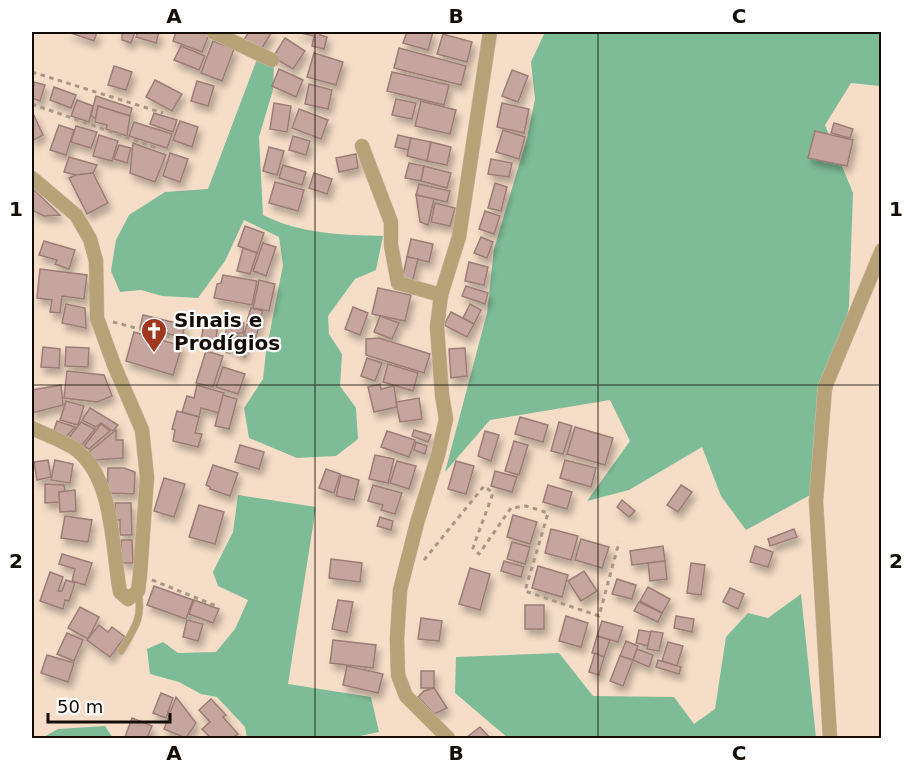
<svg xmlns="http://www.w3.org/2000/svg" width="913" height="770" font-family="'DejaVu Sans',sans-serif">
<defs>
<filter id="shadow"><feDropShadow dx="3.5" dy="6" stdDeviation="3" flood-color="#0004"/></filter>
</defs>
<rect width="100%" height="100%" fill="#f5ddc7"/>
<!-- forest -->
<g fill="#7ebc98">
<polygon points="545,32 881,32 880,86 851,83 825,125 853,193 849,306 812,494 746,530 721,496 702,447 629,490 587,501 630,441 610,400 490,420 445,472 487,313 494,249 527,138 535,99 531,62"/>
<path d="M257 59 274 65 273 90 259 137 263 215C300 234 343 235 383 236L376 270 355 279 328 316 329 334 342 354 340 386 356 408 358 439 336 456 297 458 249 438 244 408 263 379 266 352 283 265 279 237 244 220 225 261 198 298 162 296 141 290 120 292 111 271 116 240 129 215 165 192 208 189Z"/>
<polygon points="238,495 316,507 288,684 371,697 379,732 350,738 247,738 245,727 217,697 201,694 179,682 150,674 147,649 163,642 178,653 216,652 235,629 248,600 218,586 213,572 233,532"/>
<polygon points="801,594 816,738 508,738 455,693 456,657 559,653 593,696 674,697 694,724 715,709 726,637 748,613 768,618"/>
<polygon points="105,726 113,738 42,738 58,729"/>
</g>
<!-- building -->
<g fill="#c5a59d" stroke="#9c7d75" stroke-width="1.5" filter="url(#shadow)">
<polygon points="68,32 97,32 94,41"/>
<polygon points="118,32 135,32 131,43 122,40 122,33"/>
<polygon points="138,32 159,32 156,43 136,37"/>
<polygon points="176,32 210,32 202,52 173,41"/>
<polygon points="249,32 272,32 260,51 243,41"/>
<polygon points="296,32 321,32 320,35 327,37 324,49 312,46 314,36"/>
<polygon points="407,32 433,32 428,50 403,43"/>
<polygon points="443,34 472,42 467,62 437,54"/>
<polygon points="285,38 305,51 293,69 273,57"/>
<polygon points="213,41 234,49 222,81 201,73"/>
<polygon points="181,46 205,56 199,70 174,60"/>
<polygon points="399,48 466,66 461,85 394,68"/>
<polygon points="314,53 343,62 336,85 307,77"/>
<polygon points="114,66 132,72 126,90 108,85"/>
<polygon points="279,69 303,80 296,97 272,86"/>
<polygon points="512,70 528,76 518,102 502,96"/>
<polygon points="392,72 449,85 444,105 387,91"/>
<polygon points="155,80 182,94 172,111 146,97"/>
<polygon points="197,81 214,86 208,106 191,101"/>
<polygon points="34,82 45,85 40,101 32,98"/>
<polygon points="309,84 332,90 328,109 305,104"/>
<polygon points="54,87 76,95 71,108 50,100"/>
<polygon points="96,96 132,108 130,116 98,106 96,119 91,115"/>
<polygon points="396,99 416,103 412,119 392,115"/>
<polygon points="77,100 93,106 89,122 71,116"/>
<polygon points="421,101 456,110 450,134 415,126"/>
<polygon points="274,103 291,106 287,132 270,129"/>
<polygon points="502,103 529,109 524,133 497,127"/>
<polygon points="98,106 130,116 127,136 106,129 107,125 95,122"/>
<polygon points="299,109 328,120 321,139 292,128"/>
<polygon points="32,111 43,135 32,141"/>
<polygon points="154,113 177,120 173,132 150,124"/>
<polygon points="180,121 198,127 192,147 173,140"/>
<polygon points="134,122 172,134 167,148 129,136"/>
<polygon points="834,123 853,129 850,138 831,133"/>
<polygon points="59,125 74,130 66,155 50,150"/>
<polygon points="76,126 97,132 91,148 71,142"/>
<polygon points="503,130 525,137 519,159 496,152"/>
<polygon points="815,131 853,140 847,166 808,158"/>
<polygon points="99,135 118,141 112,161 93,156"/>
<polygon points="398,135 411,138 409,150 395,147"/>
<polygon points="293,136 310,141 306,155 289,150"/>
<polygon points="411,138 431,142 427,161 407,156"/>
<polygon points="431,142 451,147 447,165 427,161"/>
<polygon points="133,143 166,155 155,182 130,173"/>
<polygon points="119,145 131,148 127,163 114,159"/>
<polygon points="269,147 284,151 277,175 263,171"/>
<polygon points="170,153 188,159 180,182 163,176"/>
<polygon points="356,154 358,168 339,172 336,158"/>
<polygon points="69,157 97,165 93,173 76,175 64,172"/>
<polygon points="491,159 512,163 509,177 488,174"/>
<polygon points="409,163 424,166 421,181 405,178"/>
<polygon points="283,165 306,172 302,185 279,178"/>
<polygon points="424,166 451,173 447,188 421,181"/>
<polygon points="93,173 108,203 87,214 69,178 76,175"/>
<polygon points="314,173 332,179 327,194 309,188"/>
<polygon points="275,182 304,190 298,211 269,203"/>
<polygon points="495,183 507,187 501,211 488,208"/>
<polygon points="419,184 450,191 447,202 416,195"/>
<polygon points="32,188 60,215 44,216 32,210"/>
<polygon points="416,195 434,199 428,225 420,222"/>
<polygon points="435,203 455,208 450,226 431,222"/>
<polygon points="485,211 500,216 494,234 479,229"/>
<polygon points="245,226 264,233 257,253 238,246"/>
<polygon points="481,237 493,242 487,258 474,253"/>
<polygon points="411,239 433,244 429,262 407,257"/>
<polygon points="44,241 75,250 69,269 55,264 57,260 39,255"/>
<polygon points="263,243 276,247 266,276 253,271"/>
<polygon points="243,248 257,253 250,274 237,271"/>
<polygon points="407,257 418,259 412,283 402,280"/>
<polygon points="469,262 488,267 484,285 465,281"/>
<polygon points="40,269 87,275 84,299 62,296 60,313 50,312 52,300 37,298"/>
<polygon points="223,275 257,281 252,305 214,298 217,284 221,283"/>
<polygon points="259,280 275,284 269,311 253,308"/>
<polygon points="466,286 488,293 485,304 462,296"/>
<polygon points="378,288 411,295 405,321 372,314"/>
<polygon points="66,304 85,308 86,328 62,323"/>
<polygon points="470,304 481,310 474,324 463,318"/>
<polygon points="353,307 368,313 360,335 345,329"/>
<polygon points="251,308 263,311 259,324 247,321"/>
<polygon points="451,312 474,324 467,337 444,325"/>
<polygon points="143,315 185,325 182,337 140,327"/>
<polygon points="380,316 399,323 392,339 374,332"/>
<polygon points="227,322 244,323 243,333 235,333 234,348 224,347"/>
<polygon points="204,323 218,325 215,344 201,341"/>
<polygon points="247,324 259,326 256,337 244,335"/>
<polygon points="134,332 182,346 173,375 126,361"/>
<polygon points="237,336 247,337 244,355 235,353"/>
<polygon points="379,338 430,354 424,373 366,355 366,339"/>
<polygon points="43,347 60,349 59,368 41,367"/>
<polygon points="66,347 89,348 88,367 65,366"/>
<polygon points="465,348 467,376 451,378 449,349"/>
<polygon points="206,351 223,356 213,387 196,383"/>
<polygon points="367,358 382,363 375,381 361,376"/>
<polygon points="388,364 418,373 413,391 383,382"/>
<polygon points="223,367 245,374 238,394 216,387"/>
<polygon points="67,371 104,375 112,396 97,402 64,398"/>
<polygon points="380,384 381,389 394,386 397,407 374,412 368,387"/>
<polygon points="61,385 63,405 32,413 32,390"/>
<polygon points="197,385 224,393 219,413 201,408 199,417 182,412 187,396 194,398"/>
<polygon points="223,395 237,399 229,429 215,426"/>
<polygon points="419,398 422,419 400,422 396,402"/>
<polygon points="66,401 84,406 78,425 60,420"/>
<polygon points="90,408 118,425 113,431 101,423 96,427 82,420"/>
<polygon points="177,411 199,417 195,433 202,434 198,447 173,441 175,430 172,429"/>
<polygon points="520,417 548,425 543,442 515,434"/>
<polygon points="57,421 75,427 65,438 53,433"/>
<polygon points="81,422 95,429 82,445 68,439"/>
<polygon points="559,422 572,426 563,454 551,451"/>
<polygon points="101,424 110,431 89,449 84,446"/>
<polygon points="575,427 613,438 605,465 567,454"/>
<polygon points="116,430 116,440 123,440 123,458 95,460 89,452"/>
<polygon points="414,430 431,435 428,442 412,436"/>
<polygon points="387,431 415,440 409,457 381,447"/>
<polygon points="485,431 499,435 491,461 478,456"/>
<polygon points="514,441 528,445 519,475 505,471"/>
<polygon points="416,442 427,446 425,454 414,450"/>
<polygon points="240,445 264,452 259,469 235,462"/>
<polygon points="375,455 394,459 388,483 369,479"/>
<polygon points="48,460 51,477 37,480 34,462"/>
<polygon points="55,460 73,464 70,483 51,480"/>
<polygon points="565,460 596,468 591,487 560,478"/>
<polygon points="397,461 416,466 409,489 390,483"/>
<polygon points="456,461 474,466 466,494 448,489"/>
<polygon points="213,465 238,473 230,496 210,489 210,487 206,485"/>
<polygon points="108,468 124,468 135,472 134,494 107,493"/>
<polygon points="326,469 340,474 334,493 319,488"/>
<polygon points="495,471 517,477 512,492 491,486"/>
<polygon points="341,475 359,480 354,500 336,496"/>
<polygon points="164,478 185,484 174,517 154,511"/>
<polygon points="45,484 64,485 65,491 59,492 60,502 45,503"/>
<polygon points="373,485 402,493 395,514 381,510 383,505 368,501"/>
<polygon points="548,485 572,492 567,509 543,502"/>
<polygon points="681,485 692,492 678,512 667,505"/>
<polygon points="75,490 76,511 60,512 59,492"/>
<polygon points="622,500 635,511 629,517 617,507"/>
<polygon points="115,503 131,503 132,535 120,535 120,520 115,520"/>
<polygon points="199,505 224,512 215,544 189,537"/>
<polygon points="513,515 537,522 530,544 507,537"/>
<polygon points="65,516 92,520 88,542 61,538"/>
<polygon points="380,517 393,521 391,530 377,526"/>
<polygon points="551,529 578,536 571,560 545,553"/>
<polygon points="794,529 797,537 770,546 768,539"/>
<polygon points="581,539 609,547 602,568 575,560"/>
<polygon points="121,540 132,540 133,563 122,563"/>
<polygon points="512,542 530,547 525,564 507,559"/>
<polygon points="663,546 665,561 632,565 630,551"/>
<polygon points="755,546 773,552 768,567 750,562"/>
<polygon points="62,554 92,563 85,585 72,581 75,569 59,564"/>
<polygon points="331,559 362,563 360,582 329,578"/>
<polygon points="504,561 524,567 521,577 501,571"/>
<polygon points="665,561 667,579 650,581 648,563"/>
<polygon points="691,563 705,565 701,595 687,593"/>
<polygon points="538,566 568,575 562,597 532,588"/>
<polygon points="470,568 490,574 480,610 459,604"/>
<polygon points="584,571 597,591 581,601 568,581"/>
<polygon points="50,572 63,577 58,591 62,591 66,580 75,583 69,601 65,600 63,609 40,601"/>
<polygon points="617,579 636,585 632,599 612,594"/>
<polygon points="154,586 193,600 186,619 147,605"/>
<polygon points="648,587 670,599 662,613 640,601"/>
<polygon points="730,588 744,594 738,609 723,602"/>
<polygon points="194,600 219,609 213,623 189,614"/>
<polygon points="338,600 353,602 347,632 332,629"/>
<polygon points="639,602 662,613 658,622 634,611"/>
<rect x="525" y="605" width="19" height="24"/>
<polygon points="80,607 99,617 88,639 68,628"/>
<polygon points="566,616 588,623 581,647 559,641"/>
<polygon points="676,616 694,619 692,632 674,628"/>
<polygon points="421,618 442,621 439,641 418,639"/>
<polygon points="187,620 203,624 198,641 183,637"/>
<polygon points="602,621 623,627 618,642 597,636"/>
<polygon points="99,625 108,632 112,627 125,637 110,657 87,640"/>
<polygon points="639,630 651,632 648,646 636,643"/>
<polygon points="651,631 663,633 659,651 647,649"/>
<polygon points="67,633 83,640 74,661 57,654"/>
<polygon points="597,636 610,640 604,657 592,653"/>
<polygon points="333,640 376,645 373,668 330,663"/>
<polygon points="626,641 638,646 633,660 620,656"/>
<polygon points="668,642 683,646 677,666 662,661"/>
<polygon points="637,649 653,655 649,667 633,660"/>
<polygon points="595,653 604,657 599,675 589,672"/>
<polygon points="47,655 74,663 68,682 41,673"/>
<polygon points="620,656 633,660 623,686 610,681"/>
<polygon points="658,660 681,667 679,674 656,667"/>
<polygon points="347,666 383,674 378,693 343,685"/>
<rect x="421" y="671" width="13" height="17"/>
<polygon points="434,688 447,708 434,714 418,697 424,691"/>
<polygon points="161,693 173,698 166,718 153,713"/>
<polygon points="176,697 196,723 186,738 164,729"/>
<polygon points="211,699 226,715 223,717 238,734 232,738 211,738 202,729 210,722 199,710"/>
<polygon points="132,718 152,726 147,738 125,737"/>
<polygon points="480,727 490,738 468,738 467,737"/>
</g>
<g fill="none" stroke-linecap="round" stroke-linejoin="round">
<defs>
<path id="lane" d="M121 651C135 627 143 619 138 591"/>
<g id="street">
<polyline points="213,32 272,60"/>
<polyline points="362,146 391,222 391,245 398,283 441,295"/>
<path d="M32 178 76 215 90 239 96 261 97 318 114 365 142 430 147 477 140 575 138 591 128 599 120 592C112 549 114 481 78 451 65 441 46 435 32 428"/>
<polyline points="448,738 406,696 398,675 397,639 400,590 417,523 438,455 446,419 442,395 437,327 441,295 459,237 490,32"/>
<polyline points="830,738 816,501 825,387 882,250"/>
</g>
</defs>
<!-- lane casing -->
<use href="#lane" stroke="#d1bca8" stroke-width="8"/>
<!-- street casing -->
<use href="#street" stroke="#d1bca8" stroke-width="15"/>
<!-- path -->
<g stroke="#a99685" stroke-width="3" stroke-dasharray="4.5 4.5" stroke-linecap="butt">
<polyline points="32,72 163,113"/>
<polyline points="32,104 157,148"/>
<polyline points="113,322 246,357"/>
<polyline points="424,560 484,486 493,493 473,548 479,554 511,508 526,506 548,513 525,591 599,616 619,542"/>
<polyline points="152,580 219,607"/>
</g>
<!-- lane -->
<use href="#lane" stroke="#b6a276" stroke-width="7"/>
<!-- street -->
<use href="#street" stroke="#b6a276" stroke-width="14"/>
</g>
<!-- grid -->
<path fill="none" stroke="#140c05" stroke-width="1.5" stroke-opacity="0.55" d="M315 32V738M598 32V738M32 385H882"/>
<!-- icons -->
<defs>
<symbol id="church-pin" viewBox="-11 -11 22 30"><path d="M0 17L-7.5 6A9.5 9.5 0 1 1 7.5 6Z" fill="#a0371f" stroke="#fff"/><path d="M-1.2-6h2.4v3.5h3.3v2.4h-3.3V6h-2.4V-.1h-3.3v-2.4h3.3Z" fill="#fff"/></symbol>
</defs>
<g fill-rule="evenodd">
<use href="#church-pin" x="139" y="316" width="30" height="40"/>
</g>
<g text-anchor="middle" stroke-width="4.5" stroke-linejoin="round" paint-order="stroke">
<!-- poi labels -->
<g font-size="20" font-weight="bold" fill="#140c05" stroke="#fff" text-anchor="start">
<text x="174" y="327">Sinais e<tspan x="174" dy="23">Prodígios</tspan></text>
</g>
</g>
<!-- border -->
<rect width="913" height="770" fill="none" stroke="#ffffff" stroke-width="66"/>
<!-- scale -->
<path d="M48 713v9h122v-9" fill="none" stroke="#140c05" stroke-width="3"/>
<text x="57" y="713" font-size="18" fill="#140c05" stroke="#ffffff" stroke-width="4.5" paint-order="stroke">50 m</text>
<rect x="33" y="33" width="847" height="704" fill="none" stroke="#140c05" stroke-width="2"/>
<g font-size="20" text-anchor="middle" font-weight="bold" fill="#140c05">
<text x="174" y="23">A</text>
<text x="456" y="23">B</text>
<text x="739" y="23">C</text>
<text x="16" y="216">1</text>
<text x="896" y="216">1</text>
<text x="16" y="568">2</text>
<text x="896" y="568">2</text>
<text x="174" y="760">A</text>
<text x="456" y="760">B</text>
<text x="739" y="760">C</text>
</g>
</svg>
